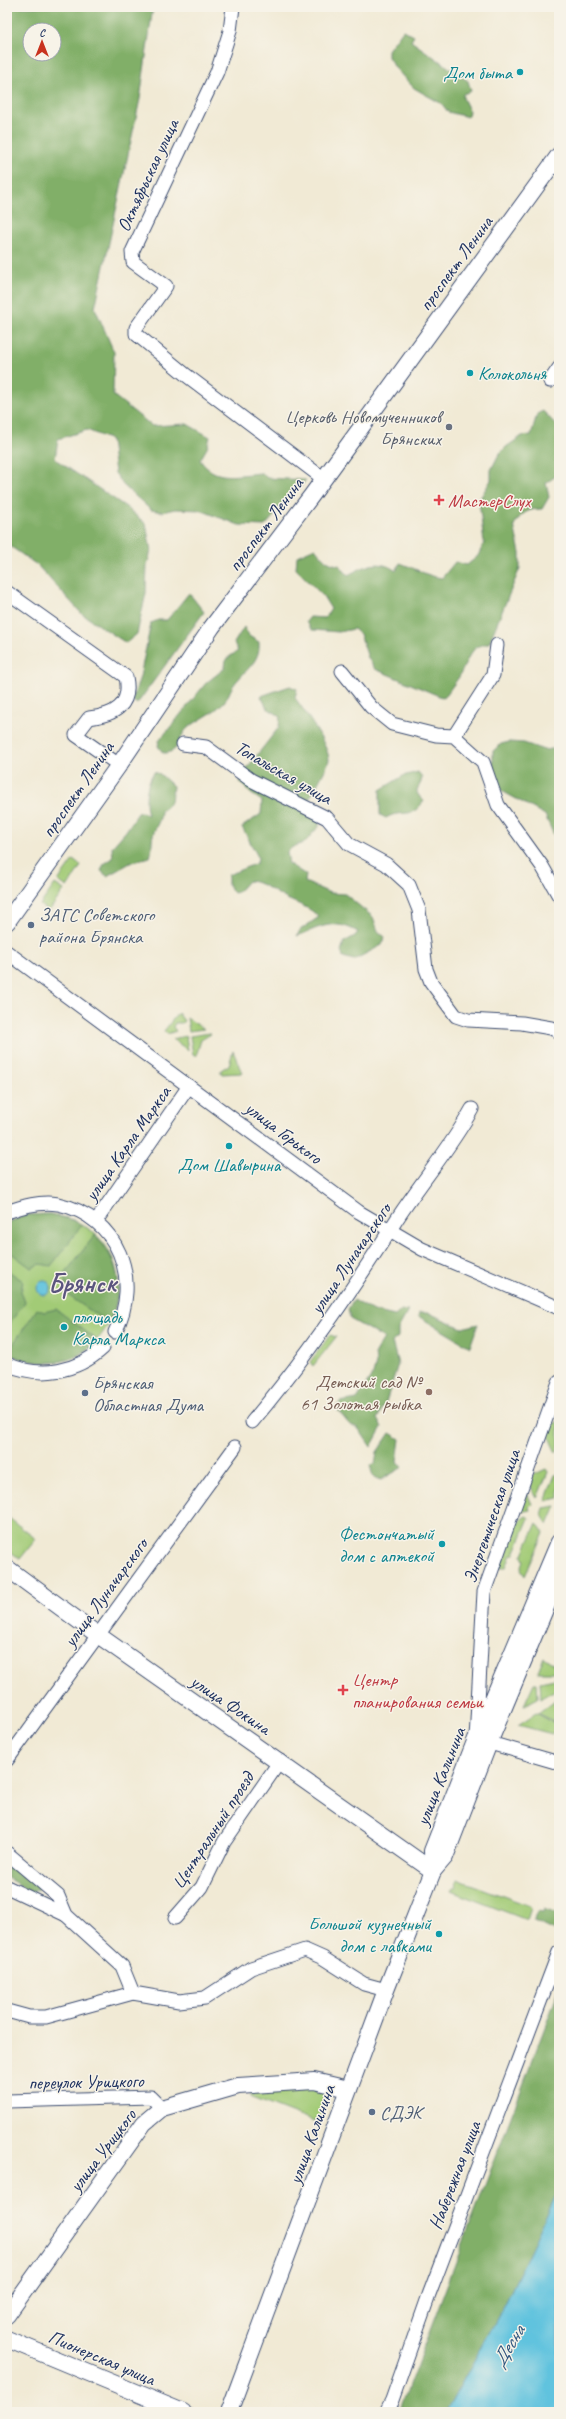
<svg xmlns="http://www.w3.org/2000/svg" width="566" height="2419" font-family="Caveat,sans-serif">
<rect width="100%" height="100%" fill="#f7f3e8"/>
<filter id="ink" filterUnits="userSpaceOnUse"><feTurbulence type="fractalNoise" baseFrequency=".025" numOctaves="2"/><feDisplacementMap in="SourceGraphic" scale="8" xChannelSelector="R" yChannelSelector="G"/><feConvolveMatrix kernelMatrix="1 2 1 2 8 2 1 2 1" color-interpolation-filters="sRGB"/></filter>
<filter id="wash" filterUnits="userSpaceOnUse"><feTurbulence type="fractalNoise" baseFrequency=".012" numOctaves="4" result="noise"/><feDisplacementMap in="SourceGraphic" scale="16" xChannelSelector="R" yChannelSelector="G"/><feGaussianBlur stdDeviation="0.9" result="paint"/><feColorMatrix in="noise" values="0 0 0 0 0 0 0 0 0 0 0 0 0 0 0 0 0 1.4 0 .05"/><feComposite in="paint" operator="in"/></filter>
<g filter="url(#wash)">
<rect width="100%" height="100%" fill="#f1ead5"/>
<!-- green -->
<g fill="#a2cb76" stroke="#5e7d6a">
<polygon points="73,860 81,866 67,887 58,881"/>
<polygon points="55,884 64,890 49,911 40,905"/>
<polygon points="178,1013 184,1021 182,1023 175,1023 173,1027 176,1031 167,1034 164,1031"/>
<polygon points="187,1018 204,1029 189,1031"/>
<polygon points="210,1033 211,1034 201,1040 196,1056 193,1054 190,1036"/>
<polygon points="186,1036 188,1050 172,1039"/>
<polygon points="233,1051 242,1073 221,1074 221,1070 229,1065"/>
<path d="M50 1214C57 1216 66 1217 73 1220 164 1260 104 1401 7 1353V1223L26 1215Z"/>
<polygon points="330,1335 336,1337 313,1366 310,1362"/>
<polygon points="559,1421 559,1445 556,1453 548,1435 551,1425"/>
<polygon points="546,1469 548,1472 537,1498 530,1485 533,1475"/>
<polygon points="559,1474 559,1498 545,1501 555,1475"/>
<polygon points="527,1493 532,1504 529,1507 530,1510 520,1512"/>
<polygon points="556,1506 548,1525 542,1515 544,1508"/>
<polygon points="526,1516 529,1518 514,1554 511,1555 506,1567 499,1568 516,1523"/>
<polygon points="9,1518 36,1539 20,1559 7,1549"/>
<polygon points="537,1523 544,1533 525,1576 521,1570 524,1561 522,1556"/>
<polygon points="544,1657 557,1667 556,1672 538,1672"/>
<polygon points="555,1679 557,1689 541,1698 540,1682"/>
<polygon points="534,1683 537,1683 538,1698 524,1705"/>
<polygon points="559,1697 559,1712 554,1719 559,1724 538,1713"/>
<polygon points="536,1713 558,1725 552,1734 518,1725"/>
<polygon points="457,1879 530,1906 531,1908 527,1920 451,1891 453,1888 456,1888"/>
<polygon points="254,2086 316,2086 328,2095 317,2123 250,2097"/>
</g>
<!-- forest -->
<g fill="#81af67" stroke="#4e6f62" fill-rule="evenodd">
<path d="M7 7H153L140 99 95 308 114 352 113 395 152 426 187 424 210 437 207 448 200 460C216 483 237 474 262 473L267 478 306 480 265 526 239 525 200 510 175 509 162 512 151 510 123 485 115 473 111 440 87 430 58 439 55 459 126 507 146 524 151 551 147 565 146 593 137 634 126 643 82 614 37 565 7 544ZM30 30H54V54H30Z"/>
<polygon points="403,30 414,36 411,41 468,81 471,91 463,94 463,98 469,110 468,117 448,112 442,104 414,88 396,69 388,57 388,50"/>
<path d="M543 411 559 428V474L546 483 549 497 542 509C527 509 522 513 514 525L520 553V568L489 643 476 647 469 656 459 677 444 698 375 669 368 658 360 634 354 629 339 632 312 630 306 622 310 617 325 618 331 609 323 596 296 569 297 556 315 548C323 558 327 564 339 565L348 575C365 566 379 558 396 571L400 563C415 568 426 576 442 578L455 562 467 565 478 556 484 543 479 500 491 480V470L499 454 506 447 522 436 531 435 537 414Z"/>
<polygon points="189,593 204,612 137,704 132,700 140,677 151,623 158,620 167,620"/>
<path d="M244 627 249 636 259 642C261 663 244 670 233 686 229 692 228 699 222 704 212 714 200 719 189 727 177 736 182 753 163 753L158 746 159 741 206 683 225 668 226 659 238 651 234 643Z"/>
<path d="M290 686 297 689 295 698C304 710 329 746 329 760 329 764 312 794 308 801L319 819V827C313 831 310 838 305 842 298 846 293 845 287 852L289 864 306 875 305 882 330 893 345 894 373 917 378 931 385 937 382 945 354 960 343 957 341 951 344 942 355 936 358 932C333 918 321 927 297 936L300 930 319 917C309 907 300 905 287 899 273 892 264 882 248 881L238 892 234 893 228 885V875L257 863 258 857 242 827 261 814 262 801 250 793 240 782 247 768 279 727 280 716 267 708 261 696Z"/>
<polygon points="509,742 524,743 544,750 559,748 559,847 545,815 493,786 493,751 501,744"/>
<path d="M154 772 160 774 173 786 171 802 161 811C161 821 156 825 153 835 151 842 153 848 150 857L132 862 107 876 101 871 104 864 113 858 112 847 126 831 138 813 142 812 148 815C144 802 146 783 154 772Z"/>
<path d="M418 772 422 777C421 790 410 788 424 801 410 821 403 808 386 818L380 815V790L403 776Z"/>
<polygon points="50,1214 73,1220 82,1225 51,1266 40,1264 31,1268 7,1250 7,1223 26,1215"/>
<path d="M95 1235C122 1266 123 1286 110 1324L66 1294 67 1287 63 1276Z"/>
<polygon points="7,1270 23,1281 21,1292 25,1302 7,1327"/>
<polygon points="354,1300 373,1311 395,1316 401,1310 408,1311 398,1329 398,1337 392,1342 398,1364 386,1402 377,1419 382,1427 371,1447 358,1428 349,1424 336,1408 340,1402 357,1399 373,1374 376,1363 375,1353 384,1338 350,1319 348,1309"/>
<path d="M37 1309 44 1312 56 1309 97 1340C76 1367 35 1368 7 1353Z"/>
<polygon points="419,1313 429,1313 462,1328 478,1324 470,1347 418,1316"/>
<polygon points="390,1433 400,1439 397,1462 403,1467 381,1480 373,1477 370,1465 375,1464 377,1452"/>
<polygon points="7,1858 37,1881 38,1889 32,1893 26,1893 21,1886 7,1878"/>
<polygon points="544,1909 559,1915 557,1932 534,1921 538,1911 543,1912"/>
<polygon points="559,1990 559,2189 505,2304 446,2412 399,2412"/>
</g>
<!-- water -->
<g fill="#60c3de" stroke="#3e799e">
<circle cx="44" cy="1288" r="7"/>
<polygon points="559,2189 559,2412 446,2412 505,2304"/>
</g>
</g>
<g filter="url(#ink)">
<g fill="none" stroke-linecap="round" stroke-linejoin="round">
<defs>
<g id="minor">
<polyline points="233,7 230,31 217,72 132,252 133,262 166,286 136,328 136,334 186,375 324,479"/>
<polyline points="550,381 559,368"/>
<path d="M7 592 126 677C132 706 114 715 89 718L76 735 119 765"/>
<polyline points="342,671 371,707 392,724 436,735 454,736 483,762 498,805 542,866 559,896"/>
<polyline points="454,736 493,675 497,645"/>
<polyline points="183,744 206,747 251,780 327,818 349,844 386,864 409,885 419,910 426,969 431,982 456,1016 468,1020 522,1023 551,1028 559,1032"/>
<polyline points="7,952 359,1212 422,1249 559,1308"/>
<path d="M7 1212C23 1206 40 1201 58 1204 119 1217 142 1280 115 1332"/>
<polyline points="96,1221 189,1086"/>
<path d="M7 1364C40 1379 77 1372 103 1348"/>
<polyline points="559,1382 484,1592 476,1739 559,1763"/>
<path d="M252 1422C305 1359 351 1292 395 1222 420 1183 450 1149 472 1109"/>
<polyline points="7,1760 235,1447"/>
<polyline points="7,1853 58,1896 66,1915 122,1966 133,1993"/>
<polyline points="7,1887 66,1915"/>
<polyline points="175,1918 202,1887 224,1842 280,1761"/>
<polyline points="7,2011 29,2017 46,2017 133,1993 179,2001 205,1998 251,1968 305,1950 323,1958 364,1984 386,1990"/>
<polyline points="7,2101 151,2097 162,2108"/>
<polyline points="386,2412 392,2400 429,2295 559,1952"/>
</g>
<g id="major">
<polyline points="7,922 119,765 212,627 312,495 559,155"/>
<polyline points="7,1568 98,1635 433,1871"/>
<polyline points="433,1871 432,1851 476,1739 559,1542"/>
<polyline points="7,2315 144,2123 162,2108 238,2086 314,2081 349,2089"/>
<polyline points="7,2339 183,2412"/>
<polyline points="229,2412 386,1990 433,1871 445,1857 489,1743 559,1576"/>
</g>
</defs>
<!-- minor casing -->
<use href="#minor" stroke="#3b4b70" stroke-width="15"/>
<!-- major casing -->
<use href="#major" stroke="#3b4b70" stroke-width="18"/>
<!-- minor -->
<use href="#minor" stroke="#fff" stroke-width="13"/>
<!-- major -->
<use href="#major" stroke="#fff" stroke-width="16"/>
</g>
</g>
<!-- markers -->
<g fill="#0f9aa8" stroke="#f7f3e8" stroke-width="1.5">
<circle cx="520" cy="72" r="4"/>
<circle cx="470" cy="373" r="4"/>
<circle cx="229" cy="1146" r="4"/>
<circle cx="64" cy="1327" r="4"/>
<circle cx="442" cy="1544" r="4"/>
<circle cx="439" cy="1934" r="4"/>
</g>
<circle fill="#6b7280" stroke="#f7f3e8" stroke-width="1.5" cx="449" cy="427" r="4"/>
<g fill="#e0444e" stroke="#f7f3e8" stroke-width="1.5">
<path d="M437 494h4v4h4v4h-4v4h-4v-4h-4v-4h4z"/>
<path d="M341 1684h4v4h4v4h-4v4h-4v-4h-4v-4h4z"/>
</g>
<g fill="#5c6f8a" stroke="#f7f3e8" stroke-width="1.5">
<circle cx="31" cy="925" r="4"/>
<circle cx="85" cy="1393" r="4"/>
<circle cx="372" cy="2112" r="4"/>
</g>
<circle fill="#8d6e63" stroke="#f7f3e8" stroke-width="1.5" cx="429" cy="1392" r="4"/>
<g text-anchor="middle" stroke-width="3" stroke-linejoin="round" paint-order="stroke">
<!-- culture labels -->
<g font-size="19" fill="#0d838f" stroke="#f7f3e8" text-anchor="end">
<text x="512" y="79">Дом быта</text>
<text x="478" y="380" text-anchor="start">Колокольня</text>
<text x="229" y="1171" text-anchor="middle">Дом Шавырина</text>
<text x="72" y="1323" text-anchor="start">площадь<tspan x="72" dy="22">Карла Маркса</tspan></text>
<text x="434" y="1540">Фестончатый<tspan x="434" dy="22">дом с аптекой</tspan></text>
<text x="431" y="1930">Большой кузнечный<tspan x="431" dy="22">дом с лавками</tspan></text>
</g>
<!-- street labels -->
<g font-size="19" fill="#1b2f5e" stroke="#f7f3e8">
<text transform="translate(147 175) rotate(-65)" y="7">Октябрьская улица</text>
<text transform="translate(455 263) rotate(-54)" y="7">проспект Ленина</text>
<text transform="translate(265 524) rotate(-53)" y="7">проспект Ленина</text>
<text transform="translate(284 772) rotate(30)" y="7">Топальская улица</text>
<text transform="translate(77 789) rotate(-55)" y="7">проспект Ленина</text>
<text transform="translate(284 1132) rotate(37)" y="7">улица Горького</text>
<text transform="translate(127 1143) rotate(-55)" y="7">улица Карла Маркса</text>
<text transform="translate(350 1258) rotate(-56)" y="7">улица Луначарского</text>
<text transform="translate(491 1516) rotate(-71)" y="7">Энергетическая улица</text>
<text transform="translate(105 1592) rotate(-54)" y="7">улица Луначарского</text>
<text transform="translate(231 1704) rotate(34)" y="7">улица Фокина</text>
<text transform="translate(440 1776) rotate(-68)" y="7">улица Калинина</text>
<text transform="translate(212 1830) rotate(-57)" y="7">Центральный проезд</text>
<text transform="translate(86 2081) rotate(-1)" y="7">переулок Урицкого</text>
<text transform="translate(311 2134) rotate(-70)" y="7">улица Калинина</text>
<text transform="translate(102 2150) rotate(-53)" y="7">улица Урицкого</text>
<text transform="translate(454 2175) rotate(-69)" y="7">Набережная улица</text>
<text transform="translate(102 2357) rotate(23)" y="7">Пионерская улица</text>
</g>
<!-- worship labels -->
<g font-size="19" fill="#5b616d" stroke="#f7f3e8" text-anchor="end">
<text x="441" y="423">Церковь Новомученников<tspan x="441" dy="22">Брянских</tspan></text>
</g>
<!-- health labels -->
<g font-size="19" fill="#be3a42" stroke="#f7f3e8" text-anchor="start">
<text x="448" y="507">МастерСлух</text>
<text x="352" y="1686">Центр<tspan x="352" dy="22">планирования семьи</tspan></text>
</g>
<!-- service labels -->
<g font-size="19" fill="#4e5e75" stroke="#f7f3e8" text-anchor="start">
<text x="39" y="921">ЗАГС Советского<tspan x="39" dy="22">района Брянска</tspan></text>
<text x="93" y="1389">Брянская<tspan x="93" dy="22">Областная Дума</tspan></text>
<text x="380" y="2119">СДЭК</text>
</g>
<!-- education labels -->
<g font-size="19" fill="#785e54" stroke="#f7f3e8" text-anchor="end">
<text x="421" y="1388">Детский сад №<tspan x="421" dy="22">61 Золотая рыбка</tspan></text>
</g>
<!-- water labels -->
<g font-size="20" font-style="italic" fill="#2c547e" stroke="#f7f3e8">
<text transform="translate(508 2346) rotate(-59)" y="7">Десна</text>
</g>
<!-- town labels -->
<g font-size="27" font-weight="bold" fill="#5a547e" stroke="#f7f3e8">
<text x="82" y="1292">Брянск</text>
</g>
</g>
<!-- margin -->
<rect width="566" height="2419" fill="none" stroke="#f7f3e8" stroke-width="24"/>
<!-- north arrow -->
<g transform="translate(42 42)"><circle r="19" fill="#f7f3e8" stroke="#9fa5b1"/>
<path d="M0-3L7 15L0 10L-7 15Z" fill="#c8321e"/>
<text y="-6" font-size="11" font-weight="bold" text-anchor="middle" fill="#1b2f5e">С</text>
</g>
</svg>
